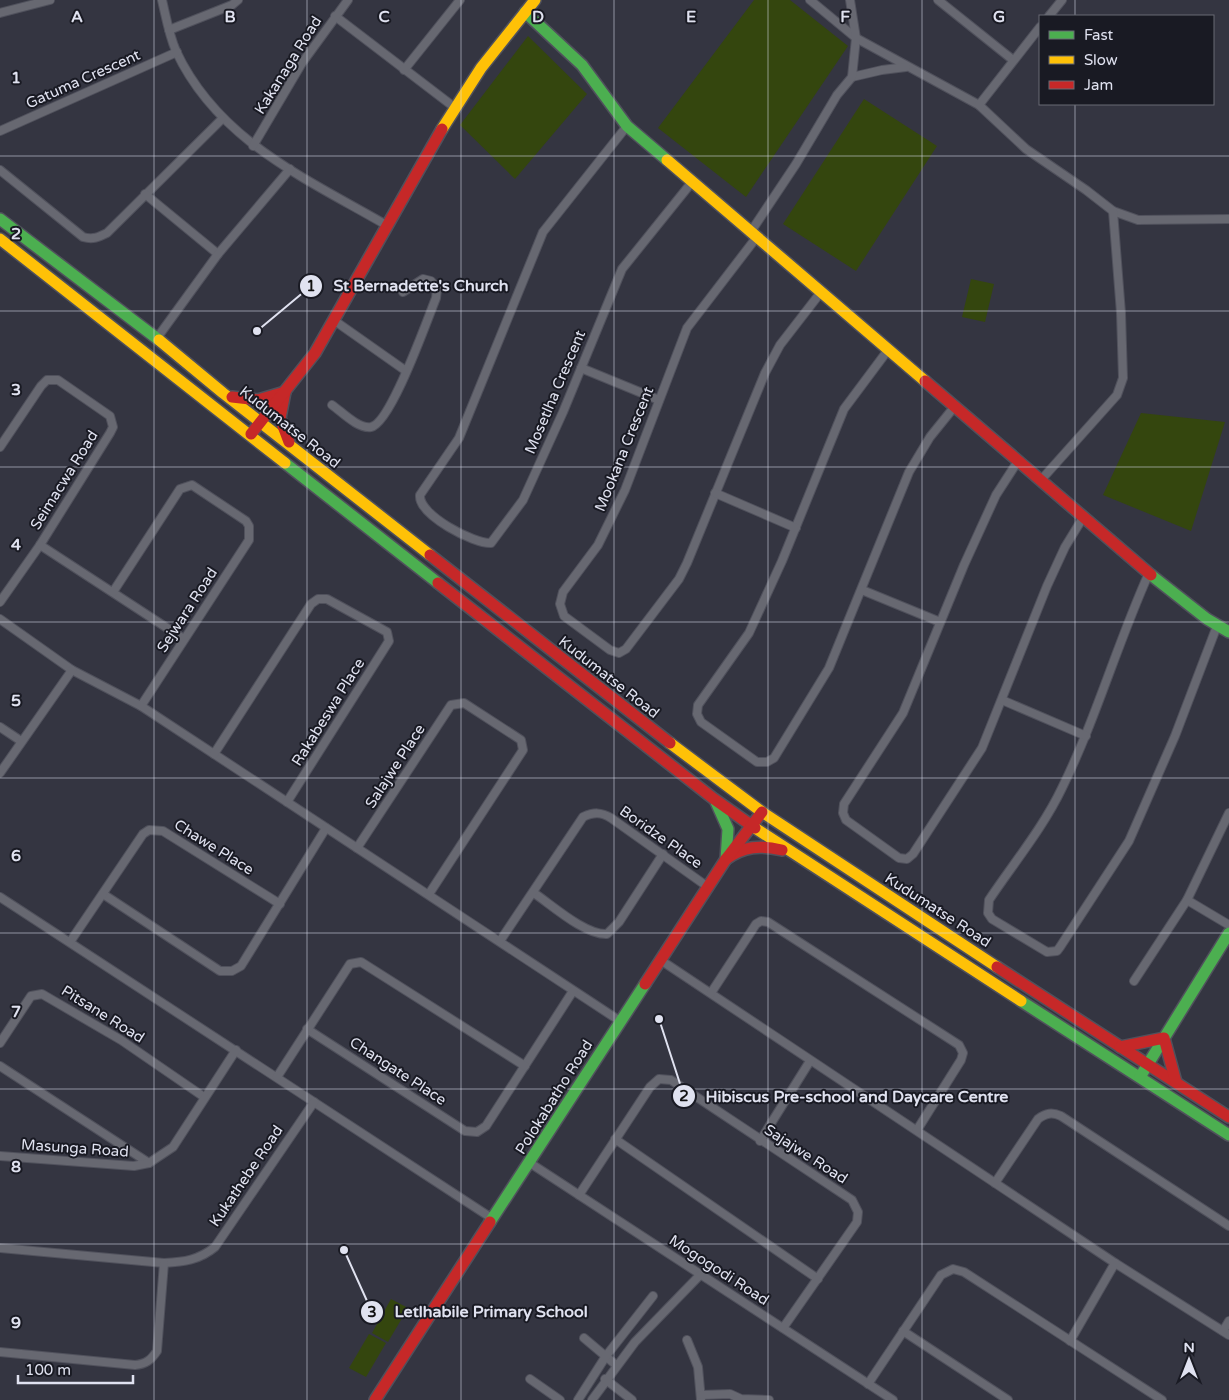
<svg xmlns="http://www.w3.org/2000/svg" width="1229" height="1400" font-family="'Varela Round',sans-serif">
<rect width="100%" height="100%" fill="#343541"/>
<!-- pitch -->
<g fill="#34460e">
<polygon points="754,0 790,0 848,46 746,197 658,128"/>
<polygon points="528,36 587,94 515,179 460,125"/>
<polygon points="864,99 937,146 856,271 783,224"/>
<polygon points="971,279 994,284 985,322 962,317"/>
<polygon points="1141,413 1225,422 1191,531 1103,495"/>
<polygon points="391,1299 408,1308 388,1342 372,1333"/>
<polygon points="369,1334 386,1343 366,1377 349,1368"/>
</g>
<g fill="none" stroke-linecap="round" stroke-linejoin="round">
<defs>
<g id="street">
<path d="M162 0C166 17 169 35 176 51 218 141 307 179 388 226"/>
<polyline points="810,0 856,38 979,105"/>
<polyline points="938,0 1013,60"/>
<polyline points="0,13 50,0"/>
<polyline points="335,16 454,107"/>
<polyline points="1049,16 1062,0"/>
<polyline points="1040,27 979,105 1026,149 1086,190 1113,211 1138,220 1229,219"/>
<polyline points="169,30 232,5 238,0"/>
<polyline points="404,70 460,0"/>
<polyline points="852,77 882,70 906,67"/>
<path d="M627 126 543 232 459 438 420 495C418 515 474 544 491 543L523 500 563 412 622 269 692 182"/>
<polyline points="0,131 177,52"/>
<polyline points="253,146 302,63 348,0"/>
<path d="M0 170 83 237C93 240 99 237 107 233L222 119"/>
<polyline points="145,194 218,254"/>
<polyline points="750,233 796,164 837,95 852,77 856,38 850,0"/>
<polyline points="756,238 687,328 625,490 598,545 563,592 560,604 564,616 610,650 619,653 626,649 679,579 687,563 765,373 780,345 821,292"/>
<polyline points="335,321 406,371"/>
<polyline points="157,338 218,254 290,169"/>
<polyline points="888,350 844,409 782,561 749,633 698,705 697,714 701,722 757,762 767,762 774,758 829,668 909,472 930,437 955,406"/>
<polyline points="581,368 659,400"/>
<path d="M332 405C342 412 358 429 371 427 391 423 427 320 436 298L437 289 431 281 423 279 403 292"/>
<polyline points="0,447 41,386 47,380 58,380 110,416 113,427 110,433 40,545 0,602"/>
<polyline points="1018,461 996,495 964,565 903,713 844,804 843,813 846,820 899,858 907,859 913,854 982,748 1047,586 1065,547 1084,516"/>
<polyline points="1041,480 1117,395 1123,378 1121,313 1113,211"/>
<polyline points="715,493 796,528"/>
<polyline points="40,545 184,639"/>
<path d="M1149 573C1117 644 1096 719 1062 788 1043 828 1013 864 989 900L988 913 992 919 1047 952 1057 951 1060 947 1129 841 1175 736 1217 626"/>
<polyline points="862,590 940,622"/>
<polyline points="113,592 180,489 192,485 246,521 249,526 249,540 141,706"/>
<polyline points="0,619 72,670 141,706 620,1021"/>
<polyline points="1002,700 1086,736"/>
<polyline points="0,727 21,741"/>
<polyline points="214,754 311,604 318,599 327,599 387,632 389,641 287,802"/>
<polyline points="0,773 72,670"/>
<polyline points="357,848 451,705 464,703 521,740 523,750 429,894"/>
<path d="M534 893C553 906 585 935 607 934L619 922 663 854"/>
<polyline points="103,894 220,971 232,971 241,966 326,828"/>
<polyline points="0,897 493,1219"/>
<polyline points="1187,900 1229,925"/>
<path d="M500 941 583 817C594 812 601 812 611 818L708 887"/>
<polyline points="70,942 143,834 149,830 163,831 280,904"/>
<polyline points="662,961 1115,1263 1229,1335"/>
<polyline points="1134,981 1187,900 1229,813"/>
<polyline points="711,993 756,924 761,921 768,922 959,1045 963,1053 961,1060 917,1130"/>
<polyline points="307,1029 465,1131 477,1132 486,1126 573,991"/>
<polyline points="0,1043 31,996 42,994 121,1040 204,1097"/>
<polyline points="0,1066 149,1163"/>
<polyline points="277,1077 350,964 361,962 525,1066"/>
<polyline points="615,1139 818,1279"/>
<polyline points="760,1141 810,1061"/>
<polyline points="0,1156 134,1166 149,1163 173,1147 236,1050"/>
<polyline points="530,1163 893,1400"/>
<path d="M995 1183 1038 1119C1046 1113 1052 1112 1061 1116L1229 1226"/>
<polyline points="579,1195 650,1087 659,1079 671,1080 852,1200 858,1212 857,1222 783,1328"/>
<path d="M0 1248 164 1263C184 1262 199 1260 215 1247L314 1102"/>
<polyline points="903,1331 1008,1400"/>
<polyline points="1223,1331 1229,1321"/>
<polyline points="584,1338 616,1365"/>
<polyline points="687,1340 698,1367 701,1400"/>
<polyline points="1070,1341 1115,1263"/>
<path d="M0 1352 135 1365C146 1364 151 1360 157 1351L164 1263"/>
<polyline points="530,1379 560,1400"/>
<polyline points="605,1379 632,1400"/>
<polyline points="868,1384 941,1275 953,1269 964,1272 1162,1400"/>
<polyline points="701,1395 730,1394 741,1399 769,1400"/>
<polyline points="578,1400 606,1356 653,1296"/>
<polyline points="592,1400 635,1342 701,1274"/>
</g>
<g id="fast">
<polyline points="525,12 582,65 627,126 667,160"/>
<polyline points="0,219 159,340"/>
<polyline points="285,463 438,583"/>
<polyline points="1151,575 1207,619 1229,632"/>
<polyline points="716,802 728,829 726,859"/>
<polyline points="1021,1001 1229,1135"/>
<polyline points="1140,1077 1229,933"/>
<polyline points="490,1222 645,984"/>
</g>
<g id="slow">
<polyline points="442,129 481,68 535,0"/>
<polyline points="667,160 925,381"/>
<polyline points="0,239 285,463"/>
<polyline points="159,340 223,393 430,555"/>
<polyline points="670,743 762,812 997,967"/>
<polyline points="755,828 1021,1001"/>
</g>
<g id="jam">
<polyline points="925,381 1151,575"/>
<polyline points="285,392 280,418 289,442"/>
<polyline points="232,397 258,400 285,392"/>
<polyline points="251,434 315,353 442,129"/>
<polyline points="430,555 670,743"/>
<polyline points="438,583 714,799 755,828"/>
<path d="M726 859C744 846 760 845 782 850"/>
<polyline points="997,967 1229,1117"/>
<polyline points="645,984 726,859 762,812"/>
<polyline points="1120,1047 1164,1038 1176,1082"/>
<polyline points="375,1400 490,1222"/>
</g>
</defs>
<!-- street casing -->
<use href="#street" stroke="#50515c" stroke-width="10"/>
<!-- fast casing -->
<use href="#fast" stroke="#50515c" stroke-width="14"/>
<!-- slow casing -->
<use href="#slow" stroke="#50515c" stroke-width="14"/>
<!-- jam casing -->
<use href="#jam" stroke="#50515c" stroke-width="14"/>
<!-- street -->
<use href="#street" stroke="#676871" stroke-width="8"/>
<!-- fast -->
<use href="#fast" stroke="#4caf50" stroke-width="11"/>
<!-- slow -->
<use href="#slow" stroke="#ffc107" stroke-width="11"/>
<!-- jam -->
<use href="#jam" stroke="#c62828" stroke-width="11"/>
</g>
<!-- grid -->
<path fill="none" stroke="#e0e2f0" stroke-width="1" stroke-opacity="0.55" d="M154 0V1400M307 0V1400M461 0V1400M614 0V1400M768 0V1400M922 0V1400M1075 0V16M1075 104V1400M0 156H1229M0 311H1229M0 467H1229M0 622H1229M0 778H1229M0 933H1229M0 1089H1229M0 1244H1229"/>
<g text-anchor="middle" stroke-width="4" stroke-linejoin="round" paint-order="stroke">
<!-- street labels -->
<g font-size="15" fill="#e0e2f0" stroke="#191a23">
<text transform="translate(288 65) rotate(-58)" y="5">Kakanaga Road</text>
<text transform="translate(83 79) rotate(-24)" y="5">Gatuma Crescent</text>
<text transform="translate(555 392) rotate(-67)" y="5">Mosetlha Crescent</text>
<text transform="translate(290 427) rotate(38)" y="5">Kudumatse Road</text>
<text transform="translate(624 449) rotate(-68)" y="5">Mookana Crescent</text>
<text transform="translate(64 480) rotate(-58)" y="5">Seimacwa Road</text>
<text transform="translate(187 610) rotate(-57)" y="5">Sejwara Road</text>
<text transform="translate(609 677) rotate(38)" y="5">Kudumatse Road</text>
<text transform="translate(328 712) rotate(-58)" y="5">Rakabeswa Place</text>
<text transform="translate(395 766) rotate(-57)" y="5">Salajwe Place</text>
<text transform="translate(661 837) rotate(35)" y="5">Boridze Place</text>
<text transform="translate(214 847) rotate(32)" y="5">Chawe Place</text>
<text transform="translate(938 910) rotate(33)" y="5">Kudumatse Road</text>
<text transform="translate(103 1014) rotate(32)" y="5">Pitsane Road</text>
<text transform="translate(398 1071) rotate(33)" y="5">Changate Place</text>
<text transform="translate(554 1097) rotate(-58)" y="5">Polokabatho Road</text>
<text transform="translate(75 1148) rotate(4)" y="5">Masunga Road</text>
<text transform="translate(806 1154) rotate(33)" y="5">Sajajwe Road</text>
<text transform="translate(246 1176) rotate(-56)" y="5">Kukathebe Road</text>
<text transform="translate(719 1270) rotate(33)" y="5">Mogogodi Road</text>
</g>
</g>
<g font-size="16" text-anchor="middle" font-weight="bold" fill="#e0e2f0" stroke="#191a23" stroke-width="4" stroke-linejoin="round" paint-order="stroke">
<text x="77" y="22">A</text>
<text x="230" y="22">B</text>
<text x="384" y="22">C</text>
<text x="538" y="22">D</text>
<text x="691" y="22">E</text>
<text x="845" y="22">F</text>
<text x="999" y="22">G</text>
<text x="16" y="83">1</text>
<text x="16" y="239">2</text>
<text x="16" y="395">3</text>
<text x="16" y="550">4</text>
<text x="16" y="706">5</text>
<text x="16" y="861">6</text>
<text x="16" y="1017">7</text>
<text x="16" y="1172">8</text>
<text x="16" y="1328">9</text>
</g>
<!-- callouts -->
<path fill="none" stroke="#e0e2f0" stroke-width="2" d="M257 331L311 286M659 1019L684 1096M344 1250L372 1312"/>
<g fill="#e0e2f0" stroke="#191a23" stroke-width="2">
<circle cx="257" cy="331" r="5"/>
<circle cx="659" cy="1019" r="5"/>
<circle cx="344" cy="1250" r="5"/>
<circle cx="311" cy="286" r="12"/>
<circle cx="684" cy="1096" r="12"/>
<circle cx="372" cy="1312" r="12"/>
</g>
<g font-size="15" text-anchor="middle" font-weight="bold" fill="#111">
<text x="311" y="291">1</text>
<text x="684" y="1101">2</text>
<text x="372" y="1317">3</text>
</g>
<g font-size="16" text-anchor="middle" font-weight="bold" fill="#e0e2f0" stroke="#191a23" stroke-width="4" stroke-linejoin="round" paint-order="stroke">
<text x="421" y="291">St Bernadette's Church</text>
<text x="857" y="1102">Hibiscus Pre-school and Daycare Centre</text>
<text x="491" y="1317">Letlhabile Primary School</text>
</g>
<!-- legend -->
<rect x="1039" y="15" width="175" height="90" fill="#191a23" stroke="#696a75"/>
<rect x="1049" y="31" width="25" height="8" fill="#4caf50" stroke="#696a75"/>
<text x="1084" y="40" font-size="15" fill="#e0e2f0">Fast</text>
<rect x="1049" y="56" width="25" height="8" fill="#ffc107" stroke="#696a75"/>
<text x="1084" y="65" font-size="15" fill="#e0e2f0">Slow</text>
<rect x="1049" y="81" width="25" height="8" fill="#c62828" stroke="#696a75"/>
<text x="1084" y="90" font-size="15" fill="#e0e2f0">Jam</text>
<!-- north arrow -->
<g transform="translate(1189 1360)" stroke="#191a23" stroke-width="4" paint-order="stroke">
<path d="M0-4L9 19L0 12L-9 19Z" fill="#e0e2f0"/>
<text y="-8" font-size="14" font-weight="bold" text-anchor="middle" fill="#e0e2f0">N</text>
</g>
<!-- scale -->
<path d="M18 1375v8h115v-8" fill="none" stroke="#e0e2f0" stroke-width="2.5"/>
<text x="25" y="1375" font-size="15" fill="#e0e2f0" stroke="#191a23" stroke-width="4" paint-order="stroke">100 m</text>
</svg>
